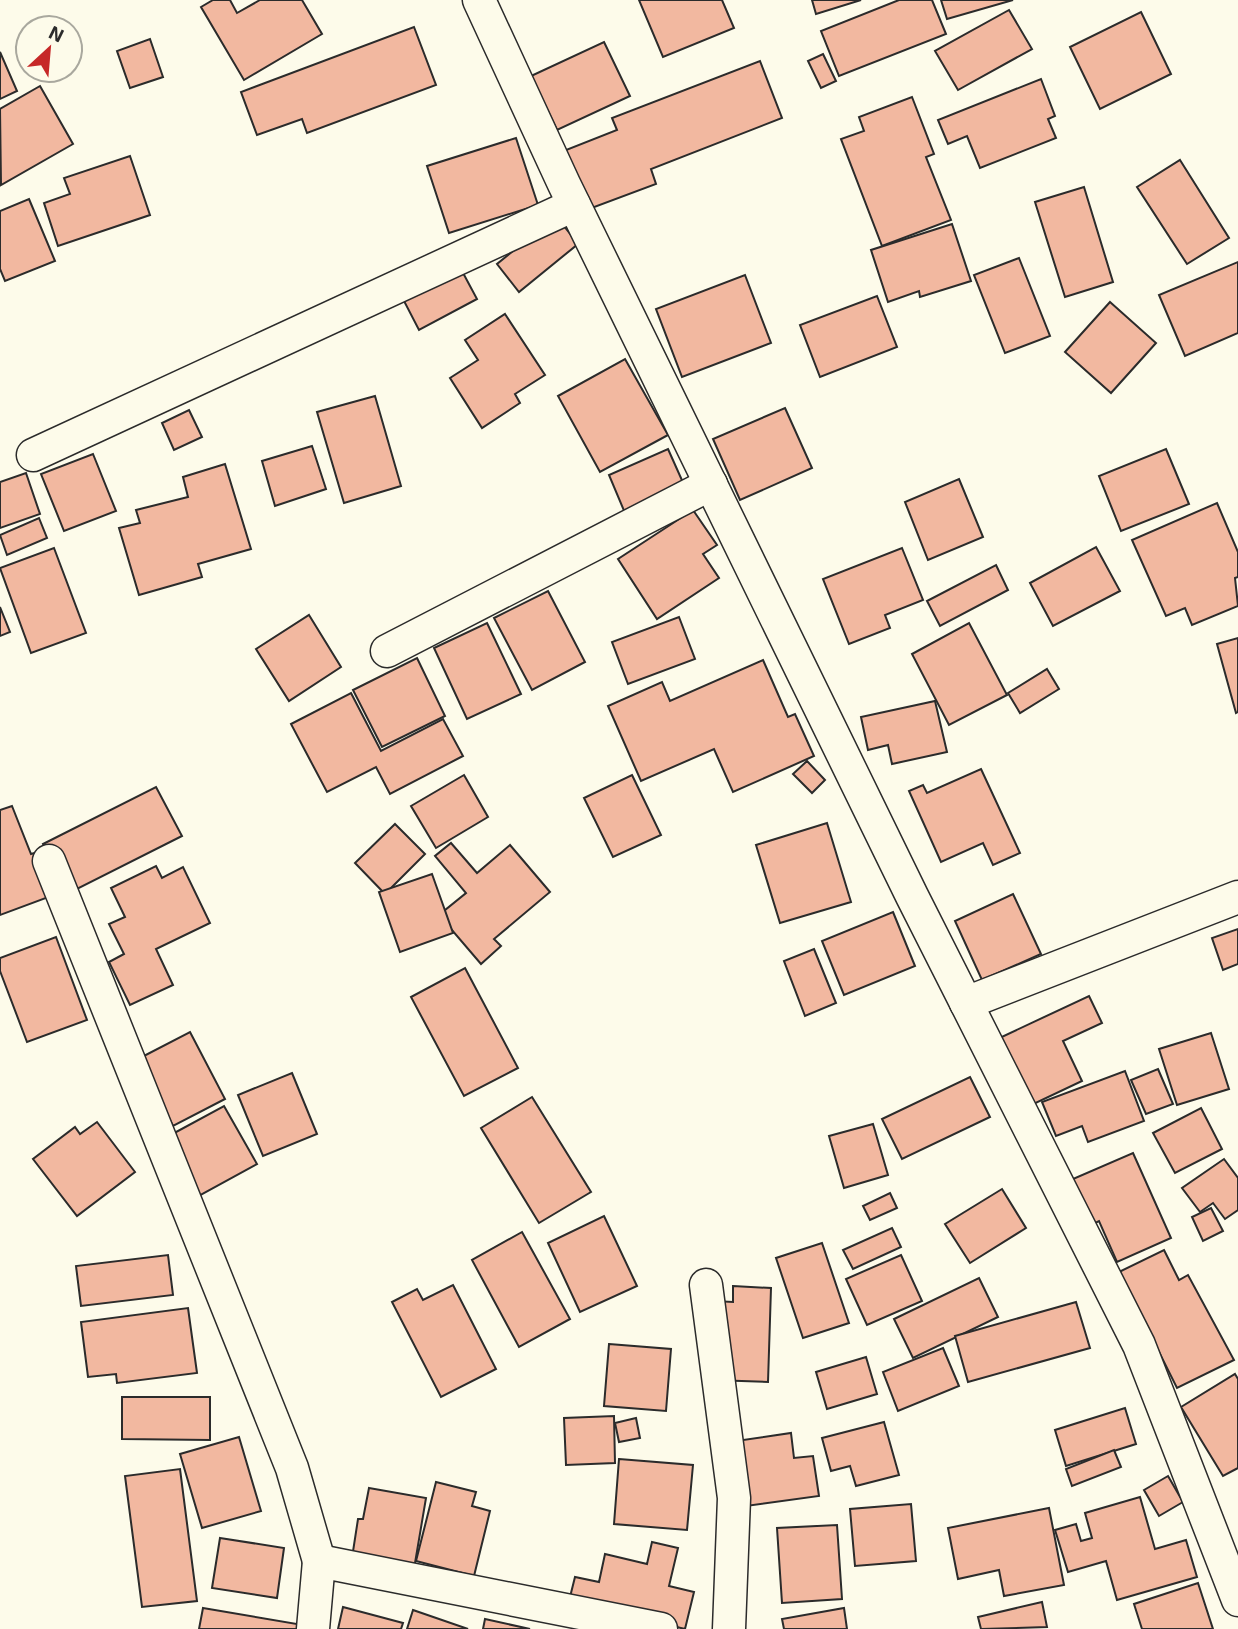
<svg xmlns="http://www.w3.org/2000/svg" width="1238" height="1629" font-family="'Exo 2',sans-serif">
<rect width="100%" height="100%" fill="#fdfbea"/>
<!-- building -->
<g fill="#f2b8a0" stroke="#2b2b2b" stroke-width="2">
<polygon points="213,0 230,0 237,13 260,0 302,0 322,34 244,80 201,7"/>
<polygon points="639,0 722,0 734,28 663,57"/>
<polygon points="812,0 861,0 816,14"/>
<polygon points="899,0 932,0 946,34 839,76 821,31"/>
<polygon points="941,0 1013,0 947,19"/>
<polygon points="1009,10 1032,49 958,90 935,51"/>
<polygon points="1141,12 1171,74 1100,109 1070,47"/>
<polygon points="414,27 436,85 307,133 302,119 257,135 241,92"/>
<polygon points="150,39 163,77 130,88 117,51"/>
<polygon points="604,42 630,96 557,130 531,76"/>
<polygon points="0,52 17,91 0,99"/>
<polygon points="823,54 836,81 821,88 808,61"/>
<polygon points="760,61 782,118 651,169 656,184 589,209 566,150 617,130 612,118"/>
<polygon points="1041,79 1055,116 1048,119 1056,138 980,168 967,136 948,144 938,120"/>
<polygon points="40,86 73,144 1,185 0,109"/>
<polygon points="912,97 934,154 926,157 951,220 882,246 841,139 864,131 859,117"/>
<polygon points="516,138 538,205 449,233 427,166"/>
<polygon points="130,156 150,215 58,246 44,203 70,194 64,178"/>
<polygon points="1180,160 1229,238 1187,264 1137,187"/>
<polygon points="1084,187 1113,282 1065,297 1035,202"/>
<polygon points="29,199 55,261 5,281 0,269 0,211"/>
<polygon points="556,216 578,244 519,292 497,264"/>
<polygon points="952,224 971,281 920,297 919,291 888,302 871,250"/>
<polygon points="1019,258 1050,336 1005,353 974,275"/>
<polygon points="1238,262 1238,333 1185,356 1159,295"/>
<polygon points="462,271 477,299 419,330 404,301"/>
<polygon points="745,275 771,343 682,377 656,309"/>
<polygon points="877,296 897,347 820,377 800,325"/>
<polygon points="1110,302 1156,343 1111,393 1065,352"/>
<polygon points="505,314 545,375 515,394 520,403 482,428 450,378 478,360 465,340"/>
<polygon points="625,359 668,435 600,472 558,396"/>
<polygon points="375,396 401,486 344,503 317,412"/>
<polygon points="785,408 812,468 740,500 713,439"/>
<polygon points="189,410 202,437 174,450 162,423"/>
<polygon points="312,446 326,489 275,506 262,461"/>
<polygon points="668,449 685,487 625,513 609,475"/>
<polygon points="1166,449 1189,504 1121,531 1099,476"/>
<polygon points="93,454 116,511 64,531 41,474"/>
<polygon points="225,464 251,549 198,564 202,577 139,595 119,528 140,523 136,510 188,497 183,477"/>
<polygon points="26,473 40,514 0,528 0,482"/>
<polygon points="959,479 983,537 928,560 905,502"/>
<polygon points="1217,503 1238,552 1238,577 1235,578 1238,606 1192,625 1185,608 1166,616 1132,540"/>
<polygon points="693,510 717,545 703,554 719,578 657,619 618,559"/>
<polygon points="39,518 47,538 7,555 0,535"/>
<polygon points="1096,547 1120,591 1053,626 1030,583"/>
<polygon points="54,548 86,633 31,653 0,568"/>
<polygon points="902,548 923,600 885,615 890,628 849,644 823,579"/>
<polygon points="996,565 1008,590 940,626 927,601"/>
<polygon points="548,591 585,662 532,690 494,618"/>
<polygon points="0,607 10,632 0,636"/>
<polygon points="309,615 341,667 289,701 256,649"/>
<polygon points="679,617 695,659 628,684 612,642"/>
<polygon points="487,623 521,694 467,719 434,648"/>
<polygon points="969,623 1007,695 949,725 912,654"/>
<polygon points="1238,638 1238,712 1236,713 1217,644"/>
<polygon points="417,658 445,716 382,747 353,690"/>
<polygon points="763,660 788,717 795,714 814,756 733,792 714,749 641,781 608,706 662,682 670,701"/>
<polygon points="1047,669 1059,689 1020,713 1008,693"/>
<polygon points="351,693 381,751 443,719 463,756 390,794 376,767 327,792 291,724"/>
<polygon points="935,701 947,752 892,764 888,745 868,750 861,717"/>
<polygon points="807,761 825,780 812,793 793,774"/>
<polygon points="981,769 1020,853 993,865 983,843 941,862 909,791 923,785 927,793"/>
<polygon points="464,775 488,817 436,848 411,806"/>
<polygon points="632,775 661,835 613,857 584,798"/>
<polygon points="156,787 182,836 69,893 43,844"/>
<polygon points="12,806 31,854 38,852 54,895 0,915 0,810"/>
<polygon points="827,823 851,902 780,923 756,845"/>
<polygon points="395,824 425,854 385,894 355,863"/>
<polygon points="451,843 477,873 510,845 550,892 494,939 501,946 481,964 439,915 466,893 435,856"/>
<polygon points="156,866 162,878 183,867 210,923 156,949 173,985 130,1005 109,962 124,954 109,924 125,917 111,888"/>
<polygon points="432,874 453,933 400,952 379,892"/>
<polygon points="1013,894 1041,954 982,980 955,921"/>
<polygon points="893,912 915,966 844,995 822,941"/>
<polygon points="1238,929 1238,964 1223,970 1212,938"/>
<polygon points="56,937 87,1020 27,1042 0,971 0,958"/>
<polygon points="814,949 836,1003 805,1016 784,961"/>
<polygon points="465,968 518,1068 464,1096 411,997"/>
<polygon points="1089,996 1102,1023 1063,1041 1082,1081 1023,1109 991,1042"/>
<polygon points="190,1032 225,1099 173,1126 138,1059"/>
<polygon points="1211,1033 1229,1089 1177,1105 1159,1049"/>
<polygon points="1158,1069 1173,1104 1146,1114 1131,1080"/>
<polygon points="1125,1071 1144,1121 1088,1142 1082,1126 1056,1136 1042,1102"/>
<polygon points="292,1073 317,1134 263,1156 238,1095"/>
<polygon points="970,1077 990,1117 902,1159 882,1119"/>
<polygon points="532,1097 591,1192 539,1223 481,1128"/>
<polygon points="224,1106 257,1164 197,1197 165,1138"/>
<polygon points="1201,1108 1222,1149 1175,1173 1153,1133"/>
<polygon points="97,1122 135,1172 77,1216 33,1159 75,1127 80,1134"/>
<polygon points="873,1124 888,1175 844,1188 829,1136"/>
<polygon points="1133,1153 1171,1238 1117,1262 1099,1221 1087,1227 1066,1182"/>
<polygon points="1224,1159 1238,1178 1238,1210 1225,1219 1213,1203 1200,1212 1182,1188"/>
<polygon points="1002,1189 1026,1228 970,1263 945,1224"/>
<polygon points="890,1193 897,1208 870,1220 863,1206"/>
<polygon points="1211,1208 1223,1231 1203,1241 1192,1217"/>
<polygon points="604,1216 637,1286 580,1312 548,1243"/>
<polygon points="892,1228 901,1247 853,1269 843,1250"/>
<polygon points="522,1232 570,1319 519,1347 472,1260"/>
<polygon points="822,1243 849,1323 803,1338 776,1258"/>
<polygon points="1164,1250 1179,1280 1188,1275 1234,1360 1177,1388 1119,1272"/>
<polygon points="168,1255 173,1295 81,1306 76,1266"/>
<polygon points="901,1255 922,1301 867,1325 846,1279"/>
<polygon points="979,1278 998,1317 913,1358 894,1319"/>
<polygon points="453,1285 496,1369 441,1397 392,1302 417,1289 423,1300"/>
<polygon points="733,1286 771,1288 768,1382 712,1380 714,1301 733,1302"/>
<polygon points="1076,1302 1090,1348 968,1382 955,1336"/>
<polygon points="188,1308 197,1373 117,1383 116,1374 88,1377 81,1322"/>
<polygon points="609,1344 671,1349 666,1411 604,1406"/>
<polygon points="943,1348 959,1386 898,1411 883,1372"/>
<polygon points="866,1357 877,1394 827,1409 816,1372"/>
<polygon points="1235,1374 1238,1379 1238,1468 1223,1476 1181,1407"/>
<polygon points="122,1397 210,1397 210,1440 122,1439"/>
<polygon points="1125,1408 1136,1444 1066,1466 1055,1430"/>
<polygon points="614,1416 615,1463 566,1465 564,1418"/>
<polygon points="636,1418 640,1438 619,1442 615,1423"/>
<polygon points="884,1422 899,1475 856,1486 850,1466 831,1471 822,1438"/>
<polygon points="791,1433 794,1458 813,1456 819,1496 739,1507 729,1442"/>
<polygon points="239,1437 261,1511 202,1528 180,1454"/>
<polygon points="1114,1450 1121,1467 1072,1486 1066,1469"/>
<polygon points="619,1459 693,1465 687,1530 614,1524"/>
<polygon points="180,1469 197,1601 142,1607 125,1476"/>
<polygon points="1168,1476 1183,1502 1159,1516 1144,1490"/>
<polygon points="436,1482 476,1492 472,1506 490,1511 474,1576 416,1561"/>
<polygon points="369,1488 426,1498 414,1569 352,1558 358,1519 363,1519"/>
<polygon points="1140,1497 1155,1549 1186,1540 1197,1577 1117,1600 1106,1561 1068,1572 1055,1530 1076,1524 1081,1541 1092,1538 1085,1513"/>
<polygon points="911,1504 916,1561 855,1566 850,1509"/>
<polygon points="1049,1508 1064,1585 1004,1596 999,1570 958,1579 948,1528"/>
<polygon points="837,1525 842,1599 782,1603 777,1528"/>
<polygon points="220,1538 284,1548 277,1598 212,1588"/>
<polygon points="652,1542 678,1548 669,1586 694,1592 685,1629 569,1601 575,1577 599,1582 605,1554 647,1564"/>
<polygon points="1198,1583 1213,1629 1142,1629 1134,1604"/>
<polygon points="1042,1602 1047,1627 981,1629 978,1617"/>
<polygon points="343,1607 403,1623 401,1629 338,1629"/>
<polygon points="203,1608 303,1625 303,1629 199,1629"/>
<polygon points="844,1608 847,1629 784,1629 782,1619"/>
<polygon points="413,1610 468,1629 407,1629"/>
<polygon points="485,1619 530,1629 483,1629"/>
</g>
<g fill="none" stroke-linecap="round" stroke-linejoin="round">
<defs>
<g id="street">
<polyline points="479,0 564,184 912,896 1139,1345 1238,1600"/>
<polyline points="33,455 574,205"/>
<polyline points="387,651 711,484"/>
<polyline points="49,861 292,1468 319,1561"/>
<polyline points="966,1003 1238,897"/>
<polyline points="706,1285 734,1498 729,1629"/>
<polyline points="313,1629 319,1561 661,1629"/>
</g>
</defs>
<!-- street casing -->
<use href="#street" stroke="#2b2b2b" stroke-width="35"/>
<!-- street -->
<use href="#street" stroke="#fdfbea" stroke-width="32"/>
</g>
<!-- north arrow -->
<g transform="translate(49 49) rotate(26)"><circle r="33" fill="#fdfbea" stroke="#a9a89e" stroke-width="2"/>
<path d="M0-5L12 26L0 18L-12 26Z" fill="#c62828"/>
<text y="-10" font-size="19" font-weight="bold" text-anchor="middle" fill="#2b2b2b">N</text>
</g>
</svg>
